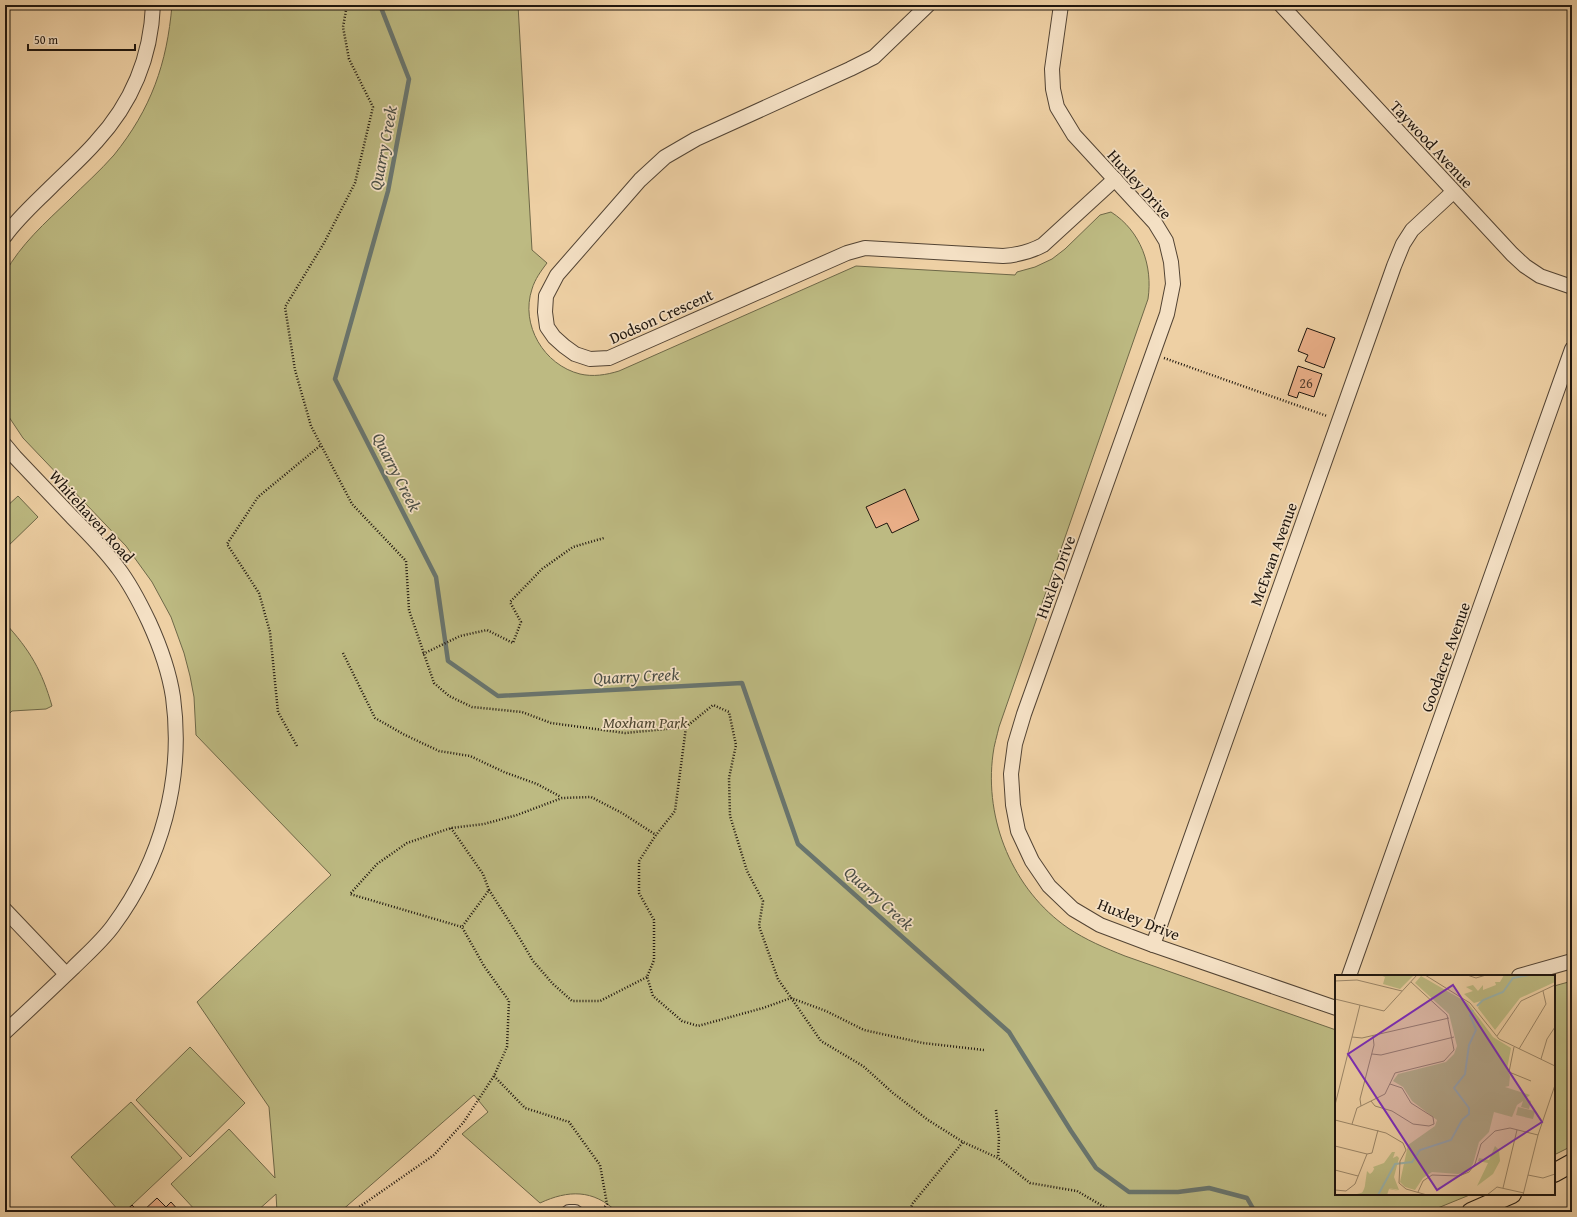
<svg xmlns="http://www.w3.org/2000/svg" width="1577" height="1217" font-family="'Gentium Book Plus',serif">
<rect width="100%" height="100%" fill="#eed0a4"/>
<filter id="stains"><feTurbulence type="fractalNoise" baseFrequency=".005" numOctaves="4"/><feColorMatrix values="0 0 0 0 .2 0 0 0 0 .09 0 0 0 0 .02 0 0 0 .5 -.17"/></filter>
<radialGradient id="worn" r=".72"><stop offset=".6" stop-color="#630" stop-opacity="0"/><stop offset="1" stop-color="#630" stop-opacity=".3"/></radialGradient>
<!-- park -->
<g fill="#bdba82" stroke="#6e6848">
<path d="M172 5H518L532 250 547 263C541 271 535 279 532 289 520 325 544 365 580 374 593 377 606 375 619 371L856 266 1015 275 1017 272 1035 267 1052 259 1065 249 1100 215 1111 212C1141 231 1153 266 1148 299L999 727C997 736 994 745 993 754 984 820 1013 890 1068 928 1086 940 1105 948 1125 956L1336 1030V1194H1472L1428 1212H617C593 1189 568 1190 540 1203L462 1134 488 1112 474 1095 340 1212H277L276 1194 256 1212H197L171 1184 229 1129 275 1178 269 1107 197 1002 331 875 196 735 194 697 190 676 184 653 171 617 152 582 126 546 23 438 5 411V273C21 244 45 223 69 200 84 185 100 171 114 155 151 109 167 64 172 5Z"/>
<polygon points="18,496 38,517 5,549 5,508"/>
<path d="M5 623C30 650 42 671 52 706L46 709 12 711 5 718Z"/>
<polygon points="1572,981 1572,1146 1554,1155 1554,986"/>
<polygon points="190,1047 245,1103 190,1157 136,1100"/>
<polygon points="131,1102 182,1158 132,1205 123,1212 120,1212 71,1157"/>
</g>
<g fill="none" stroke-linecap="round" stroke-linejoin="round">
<!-- stream -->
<polyline stroke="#69756e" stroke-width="4.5" points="380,5 409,79 388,191 335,379 436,577 448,661 498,696 742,683 798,844 1009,1032 1071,1131 1096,1168 1129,1192 1178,1192 1209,1188 1247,1198 1255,1212"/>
</g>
<!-- building -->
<g fill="#e9ae87" stroke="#1f160e">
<polygon points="1307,328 1335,338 1324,368 1305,361 1308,355 1298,351"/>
<polygon points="1298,366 1322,374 1314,397 1299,392 1297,398 1288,395"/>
<polygon points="905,489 919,520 892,533 887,523 876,528 866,507"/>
<polygon points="157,1198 166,1207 171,1202 180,1212 142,1212"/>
<polygon points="132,1205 139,1212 125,1212"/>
</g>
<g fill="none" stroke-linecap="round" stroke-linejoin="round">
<defs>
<g id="minor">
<path d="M928 5 874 57 850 69 696 139 665 157 640 180 557 275 546 296 545 312 547 327 554 337 564 346 575 354 590 359 609 358 847 253 865 248 1003 256C1018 255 1030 252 1043 245L1115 179"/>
<polyline points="1061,5 1052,69 1053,89 1057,107 1074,135 1155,223 1166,241 1171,262 1173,284 1167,314 1024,714 1015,744 1011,774 1013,805 1018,831 1032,861 1049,886 1073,909 1100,925 1153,945 1336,1008"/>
<polyline points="1281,5 1512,254 1525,266 1540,276 1572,287"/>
<path d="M5 236C18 218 35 203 51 187 66 172 82 158 96 142 131 104 151 57 153 5"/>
<path d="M5 445 15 457C34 477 53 497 72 517 88 533 105 550 118 568 131 585 140 603 149 622 160 646 169 671 173 697 184 778 162 860 113 926 102 941 87 954 73 968 50 990 28 1011 5 1032"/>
<polyline points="5,910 66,974"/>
<polyline points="1153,945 1394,266 1403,244 1412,230 1453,192"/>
<polyline points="1349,976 1572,349"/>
<polyline points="1519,976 1572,961"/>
<polyline points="569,1212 575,1212"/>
</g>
<g id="major">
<polyline points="1554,1173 1572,1163"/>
<polyline points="1471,1212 1512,1194"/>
</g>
</defs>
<!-- minor casing -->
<use href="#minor" stroke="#534434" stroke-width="16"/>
<!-- major casing -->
<use href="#major" stroke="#1f160e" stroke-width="20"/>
<!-- path -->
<g stroke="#1f160e" stroke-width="2.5" stroke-dasharray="1 2" stroke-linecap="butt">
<polyline points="347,5 343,27 349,59 373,107 355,183 324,243 285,307 295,370 311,426 352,504 406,561 409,610 434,683 449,696 472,707 522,712 551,723 625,733 686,727 675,811 656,835 639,861 639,893 654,920 654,960 647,977 653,996 682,1021 698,1026 763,1008 791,998 826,1011 864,1030 923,1043 984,1050"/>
<polyline points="1164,358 1327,416"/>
<polyline points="343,653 375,718 405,735 439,751 470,756 504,772 537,784 561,797"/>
<polyline points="423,654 460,636 487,630 513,643 521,622 510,602 542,569 573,547 604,538"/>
<polyline points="686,727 713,705 729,712 736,745 729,778 730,816 747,871 763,901 759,926 778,979 821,1041 863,1066 893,1093 928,1120 963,1142 998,1158 1030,1183 1077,1191 1113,1212"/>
<polyline points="297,746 278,712 270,632 259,593 227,544 258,497 321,445"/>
<polyline points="451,828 483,874 489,890 462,927"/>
<polyline points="489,890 516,932 533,961 553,984 572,1001 600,1001 647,977"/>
<polyline points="494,1076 525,1108 569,1122 600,1165 607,1204 601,1212"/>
<polyline points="996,1110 999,1138 998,1158"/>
<polyline points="352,1212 434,1155 463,1123 494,1076 507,1047 509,1001 484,966 462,927 350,894 377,864 407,843 451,828 484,824 517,815 562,798 591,797 622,813 656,835"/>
<polyline points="909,1212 913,1203 963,1142"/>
</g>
<!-- minor -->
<use href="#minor" stroke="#f4e0c4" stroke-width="14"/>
<!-- major -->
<use href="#major" stroke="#eed0a4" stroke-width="18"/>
</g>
<g text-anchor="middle" stroke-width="3.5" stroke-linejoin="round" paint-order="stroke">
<!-- number labels -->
<g font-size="14" fill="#523c2c">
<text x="1306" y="388">26</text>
</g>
<!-- street labels -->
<g font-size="16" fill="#1f160e" stroke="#f4e0c4">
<text transform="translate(1432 144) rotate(47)" y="6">Taywood Avenue</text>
<text transform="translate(1140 184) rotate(48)" y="6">Huxley Drive</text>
<text transform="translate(661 316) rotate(-24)" y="6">Dodson Crescent</text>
<text transform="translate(92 516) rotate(48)" y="6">Whitehaven Road</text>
<text transform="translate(1273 554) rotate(-70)" y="6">McEwan Avenue</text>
<text transform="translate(1055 577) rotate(-70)" y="6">Huxley Drive</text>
<text transform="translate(1445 657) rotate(-70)" y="6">Goodacre Avenue</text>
<text transform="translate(1139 919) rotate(22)" y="6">Huxley Drive</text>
</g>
<!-- park labels -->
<g font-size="16" font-style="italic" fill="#4e4731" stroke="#f4e0c4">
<text x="645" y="728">Moxham Park</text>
</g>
<!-- water labels -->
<g font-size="17" font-style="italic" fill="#4a4e46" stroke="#f4e0c4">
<text transform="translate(383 148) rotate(-79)" y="6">Quarry Creek</text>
<text transform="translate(397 472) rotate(63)" y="6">Quarry Creek</text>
<text transform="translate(636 676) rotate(-3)" y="6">Quarry Creek</text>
<text transform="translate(879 898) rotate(42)" y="6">Quarry Creek</text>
</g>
</g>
<!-- overview -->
<g transform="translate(1335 975)">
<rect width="220" height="220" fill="#eed0a4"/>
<path d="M169 0H220V7L185 23 160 55 143 33 146 26 139 28 129 19 138 16 131 12 138 10 143 16 148 10V15L161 10 160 7H165ZM57 177H60L58 183 62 181 64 183 59 202 64 215 53 213 50 220 22 219 29 217 32 196 35 199 40 195 38 192 49 188Z" fill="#bdba82"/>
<path d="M45 0H79L65 14 48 9 50 2ZM86 1 133 28 158 62 176 73 172 94 175 101 174 111 170 112 195 120 190 124 196 126 194 134 186 132 188 126 182 130 177 142 159 137 154 157 144 167 138 189 133 196 123 199 97 197 88 203 80 215 70 212 65 207 73 170 100 151 102 145 77 126 68 112 58 106 63 99 111 87 119 79 122 71 114 39 80 8ZM183 132 191 134V136V134L200 136 198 144 181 140ZM160 171 164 175 165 186 158 199 142 211 153 188 143 186 144 183 154 185ZM39 194 51 197 47 211 64 216 54 214 52 220H26Z" fill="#bdba82"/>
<path fill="none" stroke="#9bb5ae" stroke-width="2" d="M142 31 148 25 168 17 178 3 194 0M43 220 60 189 77 187 85 175 116 165 127 145 134 139V133L119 113 130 99 134 70 141 55 135 40 138 35"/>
<path fill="none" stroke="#9b8668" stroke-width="1" d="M90 0 135 28 164 64 220 91M132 0 141 3 151 0M0 6 22 5 67 16M0 24 49 36 82 0M162 61 186 26 220 10M17 62 27 63 114 43M179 72 174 97 196 106M184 74 211 29 208 16M37 79 46 80 119 62M206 84 212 64 220 52M36 126 40 131 57 136 78 149 94 151 99 149 98 142 76 128 67 113 55 109M0 130 25 30M26 131 25 124 39 70 38 61M0 145 51 158 68 168 71 175 65 186 64 208 71 214 92 220M17 149 22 133 50 119 60 98 109 86 119 75 112 40 76 7M0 171 32 179M0 195 23 201M193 200 208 203 220 199M168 213 182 155M0 215 11 216 20 209 32 179 37 178 43 155M83 217 88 206 97 200 124 201 134 197 140 189 146 169 160 156 175 153 203 160M152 220 162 212 189 218M188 220 203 160 220 110"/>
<path fill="#7b2cbf" fill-opacity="0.15" stroke="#7b2cbf" stroke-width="2" d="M118 10 207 147 102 215 13 79Z"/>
<rect width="220" height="220" fill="none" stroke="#1f160e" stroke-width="2"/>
</g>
<!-- margin -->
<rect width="1577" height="1217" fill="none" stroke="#eed0a4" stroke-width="20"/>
<rect x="6" y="6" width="1565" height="1205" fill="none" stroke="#1f160e" stroke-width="2"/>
<rect x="10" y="10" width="1557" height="1197" fill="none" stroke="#1f160e"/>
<!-- scale -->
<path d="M28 44v6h107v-6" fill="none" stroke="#1f160e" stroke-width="2"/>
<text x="34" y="44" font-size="12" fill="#1f160e" stroke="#f4e0c4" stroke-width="3" paint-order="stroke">50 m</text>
<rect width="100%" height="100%" filter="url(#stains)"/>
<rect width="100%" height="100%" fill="url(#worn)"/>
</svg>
